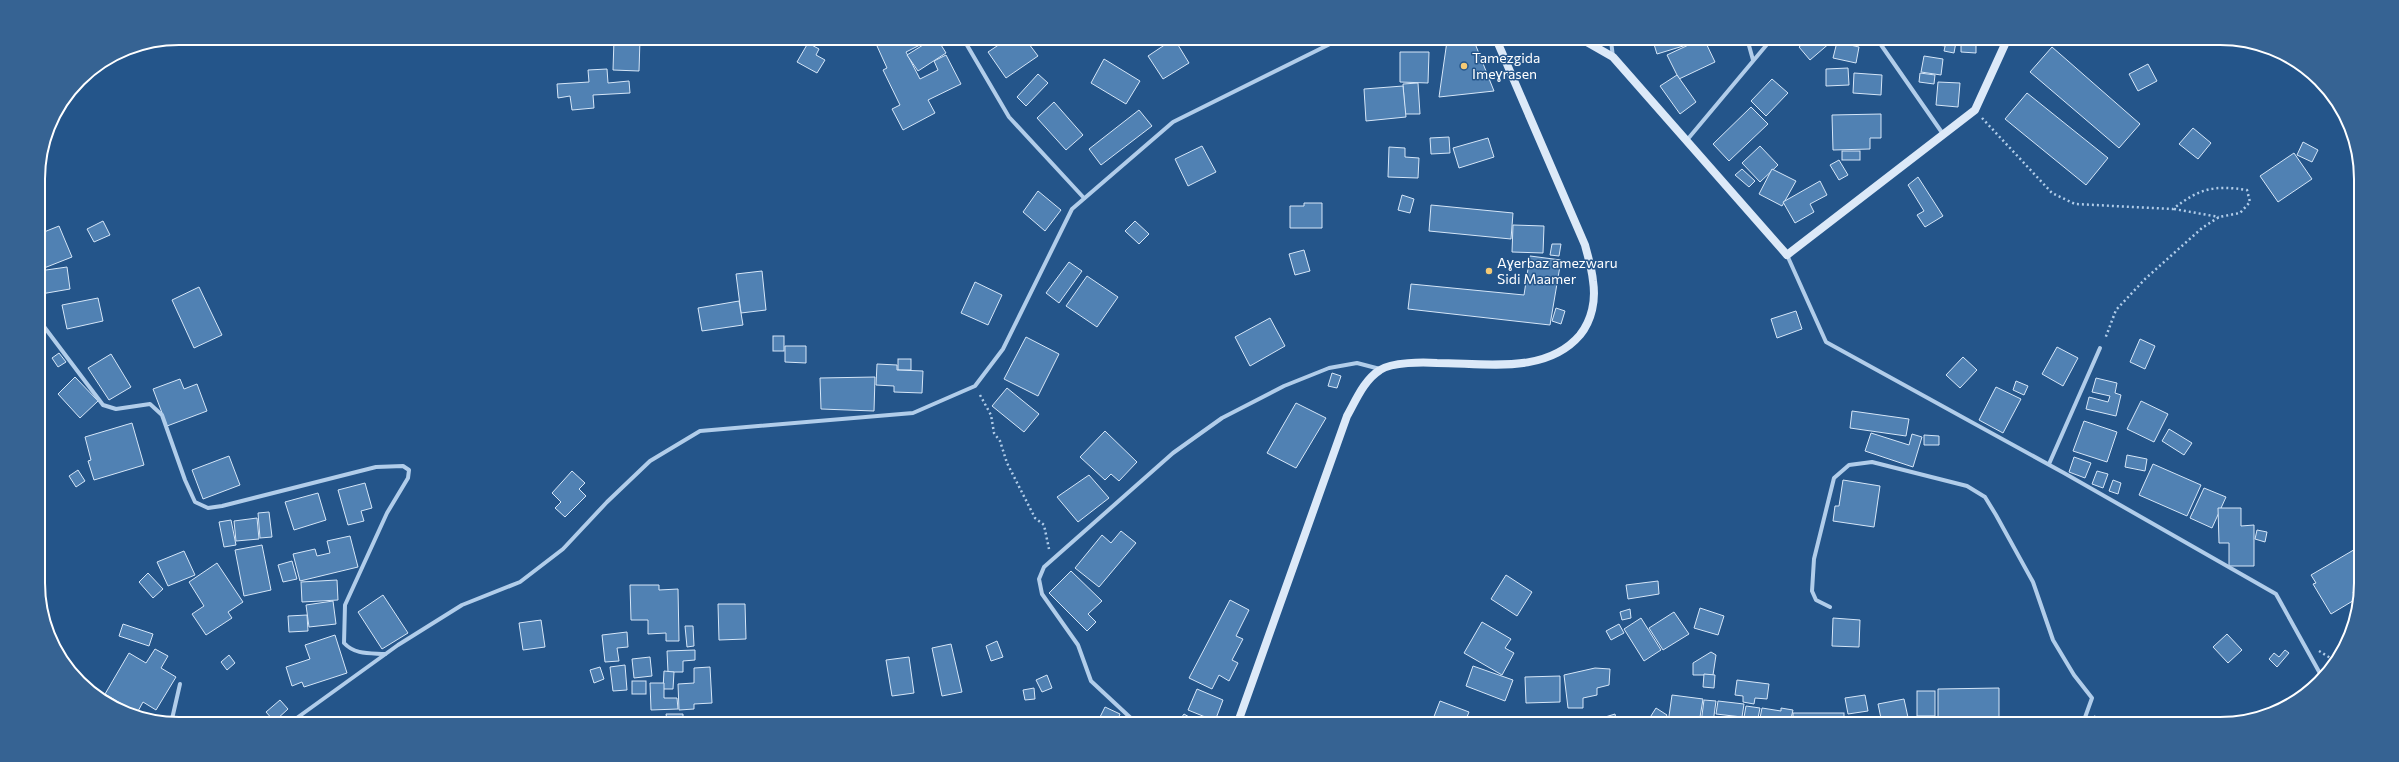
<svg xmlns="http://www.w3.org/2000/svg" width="2399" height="762" font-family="Commissioner,sans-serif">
<rect width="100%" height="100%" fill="#24558a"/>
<!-- building -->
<g fill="#5081b3" stroke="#d5e6f8">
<polygon points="614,39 640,39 639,71 613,70"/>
<polygon points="890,40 930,40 906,52 920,79 938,70 934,61 946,55 961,84 928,100 935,113 903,130 892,109 900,105 883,70 887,68 877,46"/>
<polygon points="931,40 938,40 946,53 918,71 907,55"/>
<polygon points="1006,40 1026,40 1038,56 1006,78 988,52"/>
<polygon points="1172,40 1175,40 1189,63 1163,79 1148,56"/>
<polygon points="1447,41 1474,41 1494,91 1439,97"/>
<polygon points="1653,41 1692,41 1693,43 1657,54"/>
<polygon points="1697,41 1705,41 1715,62 1679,79 1667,55"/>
<polygon points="1805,42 1831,42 1810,60 1799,47"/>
<polygon points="1837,42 1859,47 1856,63 1833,58"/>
<polygon points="1937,42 1946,42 1946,46 1937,45"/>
<polygon points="1946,42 1956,42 1954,53 1944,51"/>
<polygon points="1961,42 1976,42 1976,53 1961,52"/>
<polygon points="808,43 819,49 816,55 825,60 817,73 797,62"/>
<polygon points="2052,47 2140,124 2119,148 2030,72"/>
<polygon points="1400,52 1429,52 1428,83 1400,82"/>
<polygon points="1924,56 1943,59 1941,75 1921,72"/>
<polygon points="1104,59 1140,81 1126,104 1091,83"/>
<polygon points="2148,64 2157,81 2138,91 2129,74"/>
<polygon points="1848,68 1849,85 1826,86 1826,69"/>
<polygon points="607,69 608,83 629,81 630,93 593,95 594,108 572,110 570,96 558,98 557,84 589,82 588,70"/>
<polygon points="1854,73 1882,75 1881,95 1853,93"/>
<polygon points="1920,73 1935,75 1934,84 1919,82"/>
<polygon points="1038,74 1048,83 1026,106 1017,97"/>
<polygon points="1677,75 1696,102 1680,114 1660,86"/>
<polygon points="1772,79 1788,93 1766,116 1751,101"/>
<polygon points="1938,82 1960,83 1958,107 1936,105"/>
<polygon points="1418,83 1420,114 1405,114 1403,84"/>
<polygon points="1403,86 1406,117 1366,121 1364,89"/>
<polygon points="2027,93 2108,158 2086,185 2005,119"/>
<polygon points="1054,102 1083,135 1066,150 1037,118"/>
<polygon points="1751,107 1768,124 1729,161 1713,144"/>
<polygon points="1139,110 1152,126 1101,165 1089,149"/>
<polygon points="1881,114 1881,138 1870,138 1870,149 1833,150 1832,115"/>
<polygon points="2193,128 2211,143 2198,159 2179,144"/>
<polygon points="1449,137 1450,153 1431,154 1430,138"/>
<polygon points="1488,138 1494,157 1459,168 1453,148"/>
<polygon points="2303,142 2318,150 2312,162 2297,155"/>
<polygon points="1202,146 1216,172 1188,186 1175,159"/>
<polygon points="1760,146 1778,165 1760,182 1742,163"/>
<polygon points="1389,147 1405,148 1405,157 1419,158 1418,178 1388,177"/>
<rect x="1842" y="151" width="18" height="9"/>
<polygon points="2294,153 2312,179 2278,202 2260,176"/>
<polygon points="1839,160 1848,175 1839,180 1830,165"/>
<polygon points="1742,169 1755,181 1749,187 1735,175"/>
<polygon points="1772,169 1796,181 1782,206 1759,194"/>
<polygon points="1918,177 1943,216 1925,227 1917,215 1924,211 1908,185"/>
<polygon points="1820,181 1827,195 1810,204 1814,212 1795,223 1783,202"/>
<polygon points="1038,191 1061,210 1045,231 1023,212"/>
<polygon points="1402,195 1414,199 1410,213 1398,210"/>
<polygon points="1304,203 1322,203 1322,228 1290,228 1290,206 1304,206"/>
<polygon points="1431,205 1513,213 1511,239 1429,231"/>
<polygon points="103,221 110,235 94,242 87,229"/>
<polygon points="1135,221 1149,234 1139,244 1125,231"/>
<polygon points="1513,225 1544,226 1543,253 1512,252"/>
<polygon points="59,226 72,257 39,270 39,234"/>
<polygon points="1552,244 1561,244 1559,256 1550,255"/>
<polygon points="1304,250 1310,271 1295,275 1289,254"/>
<polygon points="1530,256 1561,260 1550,325 1408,309 1411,284 1524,295"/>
<polygon points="1069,262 1082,271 1059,303 1046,293"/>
<polygon points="67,267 70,289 41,294 39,271"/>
<polygon points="762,271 766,310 741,313 736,274"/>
<polygon points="1087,276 1118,297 1097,327 1066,306"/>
<polygon points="975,282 1002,295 988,325 961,313"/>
<polygon points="199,287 222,335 194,348 172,300"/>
<polygon points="98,298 103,321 67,329 62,305"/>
<polygon points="739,301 743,325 702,331 698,308"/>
<polygon points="1556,308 1565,311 1561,324 1552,321"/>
<polygon points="1796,311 1802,329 1777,338 1771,319"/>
<polygon points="1270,318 1285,346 1250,366 1235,337"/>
<rect x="773" y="336" width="11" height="15"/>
<polygon points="1026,337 1059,354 1038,396 1004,379"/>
<polygon points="2140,339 2155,346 2145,369 2130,362"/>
<polygon points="785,346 806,346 806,363 785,362"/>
<polygon points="2057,347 2078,358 2063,386 2042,374"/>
<polygon points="59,353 66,362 58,367 52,358"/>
<polygon points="111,354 131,387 109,400 88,368"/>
<polygon points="1963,357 1977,370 1960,388 1946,375"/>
<rect x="898" y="359" width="13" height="11"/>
<polygon points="877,364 897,365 897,370 923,371 922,393 894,392 894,386 876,385"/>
<polygon points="1332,373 1341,376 1337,388 1328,386"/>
<polygon points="75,377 98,401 80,418 58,394"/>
<polygon points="875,377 874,411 821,409 820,378"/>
<polygon points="2096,378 2117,383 2115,393 2121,395 2116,416 2086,409 2089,397 2108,402 2110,396 2092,392"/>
<polygon points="180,379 184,389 197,384 207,411 167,426 153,389"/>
<polygon points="2016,381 2028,386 2024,395 2013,390"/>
<polygon points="1996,387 2021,399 2003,433 1979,420"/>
<polygon points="1007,388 1039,414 1024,432 992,406"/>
<polygon points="2141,401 2168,414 2154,442 2127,429"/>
<polygon points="1296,403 1326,418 1296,468 1267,453"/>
<polygon points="1852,411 1909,419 1906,436 1850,428"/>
<polygon points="2084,421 2117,432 2107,462 2073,451"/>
<polygon points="132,423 144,465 94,480 88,461 91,460 85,437"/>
<polygon points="2169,429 2192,443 2184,455 2162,441"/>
<polygon points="1105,431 1137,462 1119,481 1111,474 1105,480 1080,457"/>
<polygon points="1871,433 1909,445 1912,434 1922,437 1913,467 1865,451"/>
<polygon points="1924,435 1939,436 1939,445 1924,445"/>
<polygon points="2127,455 2147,459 2145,471 2125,467"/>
<polygon points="229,456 240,485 203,499 192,470"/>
<polygon points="2074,457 2091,463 2085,478 2069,472"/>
<polygon points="2153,464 2201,485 2187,516 2139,495"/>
<polygon points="78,470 85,481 76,487 69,476"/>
<polygon points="572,471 585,483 579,489 586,496 565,517 555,508 561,502 552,493"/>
<polygon points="2097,471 2108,474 2103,488 2092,484"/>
<polygon points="1089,475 1109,498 1078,522 1057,497"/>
<polygon points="1843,480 1880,486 1874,527 1833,521 1835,506 1839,506"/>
<polygon points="2113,480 2121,483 2118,494 2109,491"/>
<polygon points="365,483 372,508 361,511 364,521 348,525 338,490"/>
<polygon points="2204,488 2226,497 2212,528 2190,518"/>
<polygon points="318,493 326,520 294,530 285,502"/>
<polygon points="2218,508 2241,508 2241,526 2254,525 2254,566 2229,566 2229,543 2219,543"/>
<polygon points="269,512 272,537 260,538 258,513"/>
<polygon points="257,518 259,539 236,541 234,521"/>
<polygon points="231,520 236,545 224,547 219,522"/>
<polygon points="2257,530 2267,532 2265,542 2255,539"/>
<polygon points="1121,531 1136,543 1099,587 1075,568 1102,535 1111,543"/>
<polygon points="350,536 358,567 300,581 293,554 315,549 317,556 330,553 327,541"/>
<polygon points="262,545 271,590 244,596 235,550"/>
<polygon points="2357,548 2356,590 2353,592 2356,599 2331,614 2313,584 2316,583 2311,575"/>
<polygon points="184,551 195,575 168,586 157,562"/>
<polygon points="292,561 297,579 283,582 278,565"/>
<polygon points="217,563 243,602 228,612 232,618 206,635 192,614 204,606 189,582"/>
<polygon points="1071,571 1102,601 1088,614 1096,622 1087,631 1049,593"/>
<polygon points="148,573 163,589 153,598 139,582"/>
<polygon points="1506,575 1532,592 1517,616 1491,599"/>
<polygon points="337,580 338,600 302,602 301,582"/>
<polygon points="1658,581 1659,594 1628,599 1626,585"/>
<polygon points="630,585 659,585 659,590 678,589 679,641 666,641 666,633 648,634 648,620 631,620"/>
<polygon points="383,595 408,633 382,649 358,612"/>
<polygon points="1230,600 1249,610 1236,636 1243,639 1232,660 1238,663 1229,681 1219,675 1212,689 1189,678"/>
<polygon points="333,601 336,624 309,627 306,605"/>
<polygon points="718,604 745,604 746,639 719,640"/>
<polygon points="1700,608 1724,616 1718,635 1694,628"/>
<polygon points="1630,609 1631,618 1622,620 1620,612"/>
<polygon points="1674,612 1689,634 1663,650 1649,628"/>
<polygon points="307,615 308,631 289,632 288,616"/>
<polygon points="1641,618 1661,650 1644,661 1624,629"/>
<polygon points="1833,618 1860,620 1859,647 1832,646"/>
<polygon points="541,620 545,647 523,650 519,623"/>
<polygon points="1482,622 1511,639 1505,648 1514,653 1502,675 1464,653"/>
<polygon points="123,624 153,634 149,646 119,636"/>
<polygon points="1619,624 1624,633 1611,640 1606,631"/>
<polygon points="685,626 693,626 694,646 687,647"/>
<polygon points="627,632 628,647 617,648 619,661 605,662 602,635"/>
<polygon points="2227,634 2242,650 2228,663 2213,647"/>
<polygon points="335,635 347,673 304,687 302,682 292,686 286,667 310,659 305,645"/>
<polygon points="997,641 1003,657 991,661 986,646"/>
<polygon points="951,644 962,692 942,696 932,648"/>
<polygon points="155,649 168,656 161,668 176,677 156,710 143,702 137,713 105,694 129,653 146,663"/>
<polygon points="695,650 695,660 683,661 683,672 668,672 667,651"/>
<polygon points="2285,650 2289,653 2277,667 2269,659 2274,653 2279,657"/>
<polygon points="1711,652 1716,655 1713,675 1693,675 1693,663"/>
<polygon points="229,655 235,663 227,670 221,662"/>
<polygon points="650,657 652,676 634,678 632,659"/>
<polygon points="909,657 914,693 892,696 886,660"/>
<polygon points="625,665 627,690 613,691 610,667"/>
<polygon points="1473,666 1513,680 1505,701 1466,686"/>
<polygon points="600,667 604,679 594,683 590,670"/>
<polygon points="710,667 712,703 694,704 694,709 679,710 678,684 694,683 694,668"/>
<polygon points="1595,668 1610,669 1609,685 1597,688 1597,695 1583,698 1583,708 1568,708 1564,675"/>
<polygon points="664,671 674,672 673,689 663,689"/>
<polygon points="1704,674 1715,675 1714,688 1703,687"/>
<polygon points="1047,675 1052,688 1042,692 1036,680"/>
<polygon points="1560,676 1560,702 1526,703 1525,677"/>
<polygon points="1737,680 1769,684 1767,699 1755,698 1754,704 1743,702 1743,696 1735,695"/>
<rect x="632" y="681" width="14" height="13"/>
<polygon points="650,683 664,683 664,698 677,698 678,709 651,710"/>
<polygon points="1034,688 1035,699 1025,700 1023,690"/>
<polygon points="1999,688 1999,717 1938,718 1938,689"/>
<polygon points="1197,689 1223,700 1215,721 1188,710"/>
<rect x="1917" y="691" width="18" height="25"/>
<polygon points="1672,695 1703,699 1699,723 1668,723"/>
<polygon points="1865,695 1868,711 1848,714 1845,698"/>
<polygon points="1904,699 1909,722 1882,723 1878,704"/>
<polygon points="280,700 288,709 276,720 273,720 266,712"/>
<polygon points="1704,700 1716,701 1713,723 1701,723"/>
<polygon points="1440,701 1469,712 1465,722 1442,722 1433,719"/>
<polygon points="1718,701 1744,704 1742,717 1716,714"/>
<polygon points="1746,706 1760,708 1757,723 1743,723"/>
<polygon points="1105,707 1120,714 1117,721 1098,721"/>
<polygon points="1656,708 1667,715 1663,722 1655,722 1649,719"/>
<polygon points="1762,708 1781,711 1781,708 1793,710 1790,723 1759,723"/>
<rect x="1793" y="713" width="51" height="10"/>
<polygon points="666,714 683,714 683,720 667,720"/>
<polygon points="1184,714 1196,721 1179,721"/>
<polygon points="1615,714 1616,719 1606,722 1589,722"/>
<polygon points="2094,716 2121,723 2091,723"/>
<rect x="1853" y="718" width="18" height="5"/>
<rect x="1938" y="720" width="61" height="3"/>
</g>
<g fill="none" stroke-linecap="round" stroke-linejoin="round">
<!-- path -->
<g stroke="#b1cdea" stroke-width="2.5" stroke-dasharray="2 3" stroke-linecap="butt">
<path d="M1982 118 2052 193 2075 204 2173 209C2200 188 2214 185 2247 190L2250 202 2240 213 2219 217 2202 228 2145 279 2116 310 2105 339"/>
<polyline points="2174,209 2219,217"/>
<polyline points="980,395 991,415 994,433 1000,441 1007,463 1035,518 1044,525 1049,549"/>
<polyline points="2319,651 2337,662"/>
</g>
<!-- street -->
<g stroke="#b1cdea" stroke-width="4">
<polyline points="964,40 1009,117 1084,198"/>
<polyline points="1611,41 1613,57"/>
<polyline points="1748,42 1753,60"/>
<polyline points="1879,42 1943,134"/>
<polyline points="1687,140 1769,42"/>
<polyline points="1787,255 1826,342 2064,473 2276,594 2322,677"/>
<path d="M39 320 103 405 116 409 150 404 162 415 185 480 195 502 208 508 222 506 376 467 403 466 409 470 408 478 387 513 345 605 344 643C355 655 370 653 385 654"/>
<polyline points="2049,464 2100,348"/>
<polyline points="1830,607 1816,600 1812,591 1814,559 1834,478 1849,465 1872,462 1967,486 1985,497 1996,515 2033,582 2053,640 2074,675 2092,698 2083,723"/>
<polyline points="172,719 180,684"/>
<polyline points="294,720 398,645 462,605 520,582 563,549 607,502 650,461 700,431 913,413 975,386 1003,349 1072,209 1173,122 1336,41"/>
<polyline points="1134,721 1091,681 1078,645 1042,594 1039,579 1044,567 1173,453 1222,418 1284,386 1329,368 1357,363 1380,369"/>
</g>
<!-- secondary -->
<g stroke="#dce9f8" stroke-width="8">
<polyline points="1585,41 1613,57 1787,255 1975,110 2006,42"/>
<path d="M1238 722 1347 416C1356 400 1364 380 1380 370 1392 362 1423 362 1437 363 1485 363 1546 375 1580 335 1592 320 1596 300 1593 281 1592 269 1588 257 1585 245L1497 41"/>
</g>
</g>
<!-- markers -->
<g fill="#f5ca75" stroke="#24558a" stroke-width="1.5">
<circle cx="1464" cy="66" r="4"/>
<circle cx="1489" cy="271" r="4"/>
</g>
<g text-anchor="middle" stroke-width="3" stroke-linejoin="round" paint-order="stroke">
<!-- poi labels -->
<g font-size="14" fill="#fff" stroke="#24558a" text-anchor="start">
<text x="1472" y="63">Tamezgida<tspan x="1472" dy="16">Imeɣrasen</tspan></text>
<text x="1497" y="268">Aɣerbaz amezwaru<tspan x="1497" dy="16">Sidi Maamer</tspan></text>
</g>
</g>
<!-- crop -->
<path d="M0 0H2399V762H0ZM179 45H2220A134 134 0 0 1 2354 179V583A134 134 0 0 1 2220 717H179A134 134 0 0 1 45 583V179A134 134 0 0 1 179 45Z" fill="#366393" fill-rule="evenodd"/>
<path fill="none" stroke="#fff" stroke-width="2" d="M179 45H2220A134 134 0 0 1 2354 179V583A134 134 0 0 1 2220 717H179A134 134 0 0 1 45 583V179A134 134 0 0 1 179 45Z"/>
</svg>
